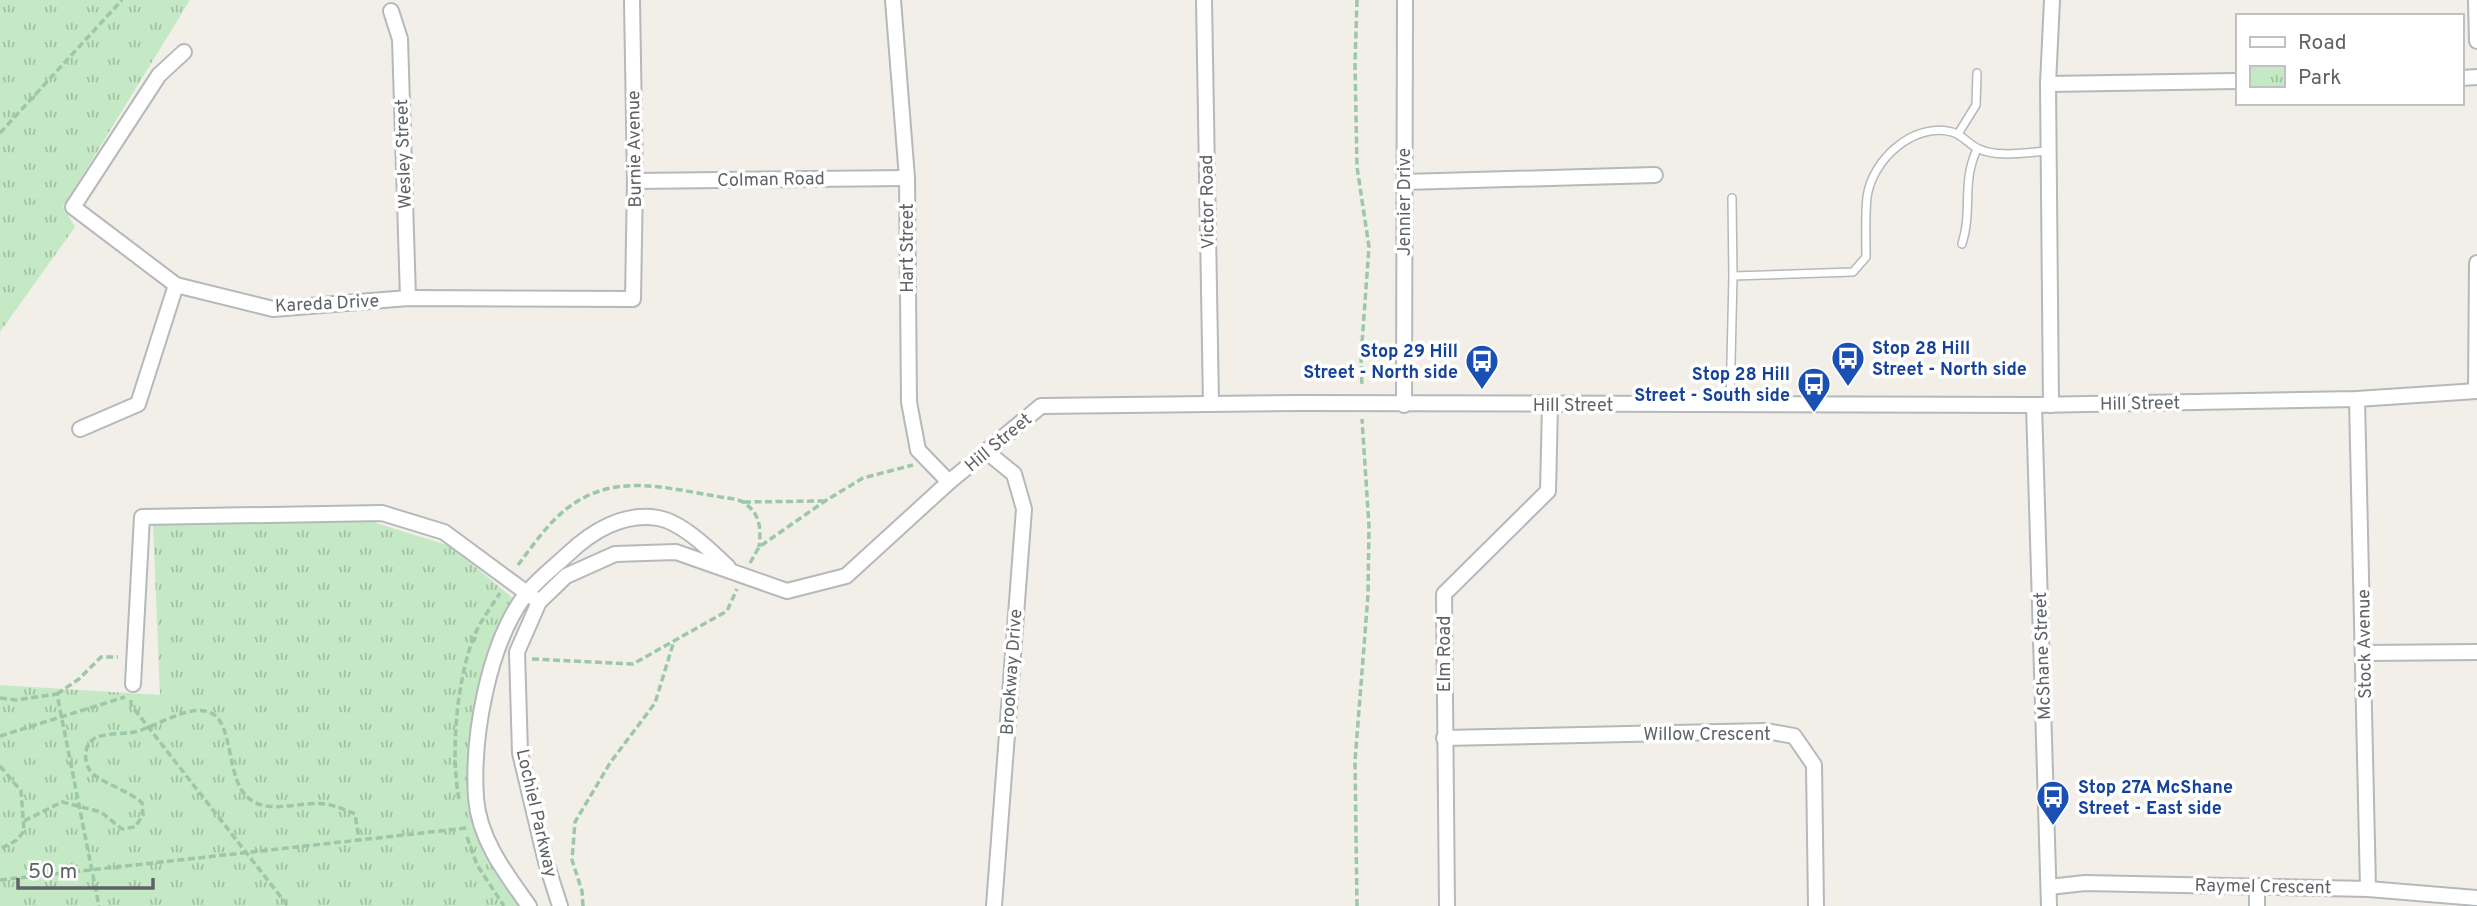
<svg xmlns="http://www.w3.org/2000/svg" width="2477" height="906" font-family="Overpass,sans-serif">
<defs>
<pattern id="park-tufts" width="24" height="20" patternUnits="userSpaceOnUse" patternTransform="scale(1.75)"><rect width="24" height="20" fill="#c5e8c5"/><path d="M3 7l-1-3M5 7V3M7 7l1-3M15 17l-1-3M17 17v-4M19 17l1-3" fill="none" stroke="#a3c0a4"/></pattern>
</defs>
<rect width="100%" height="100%" fill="#f1efe8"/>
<!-- park -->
<g fill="url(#park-tufts)">
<polygon points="0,0 190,0 63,207 75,227 0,332"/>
<polygon points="241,521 373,522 450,546 515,600 489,647 472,734 473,812 486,854 520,906 0,906 0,685 160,695 153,524"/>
</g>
<!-- garden -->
<polygon fill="#c5e8c5" points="121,781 127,821 85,830 77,788"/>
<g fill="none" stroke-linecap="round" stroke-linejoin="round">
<defs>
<g id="service">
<polyline points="1958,134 1976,105 1977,73"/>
<polyline points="1732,198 1733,276"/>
<path d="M1962 244C1973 209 1961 184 1977 149"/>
<path d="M1730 404 1733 276 1853 272 1866 257C1866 238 1865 217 1867 197 1872 160 1913 122 1952 132 1963 135 1969 145 1979 149 1998 158 2028 152 2049 151"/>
</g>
<g id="minor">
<polyline points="893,0 907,178 909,402 918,450 949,482"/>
<polyline points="1204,0 1211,404"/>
<polyline points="2476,0 2477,41"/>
<polyline points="391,11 400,39 408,298"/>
<polyline points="184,52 159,75 73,207 176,285 273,309 408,298 633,299 635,181 632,0"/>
<polyline points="2461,78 2477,77"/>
<polyline points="2048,84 2237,81"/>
<polyline points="635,181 907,178"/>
<polyline points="1404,182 1655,175"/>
<polyline points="2476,391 2477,263"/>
<polyline points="2357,399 2368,889"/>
<polyline points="1404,405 1405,0"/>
<polyline points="2034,405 2049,906"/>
<polyline points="2051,405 2048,84 2052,0"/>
<polyline points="80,429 138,404 176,285"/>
<polyline points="987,452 1014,474 1024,509 994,906"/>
<polyline points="2364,653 2477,652"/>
<polyline points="133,684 142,517 382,513 444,532 539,602"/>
<polyline points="1444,738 1766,731 1794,736 1814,765 1816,906"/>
<polyline points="2049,887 2085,883 2368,889 2477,898"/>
<path d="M529 906C506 874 479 839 476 798 472 737 488 644 526 594 538 579 554 567 568 554 592 531 624 512 658 518 682 522 711 551 728 567"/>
<polyline points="560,906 546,862 520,753 517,652 539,602 566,576 615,554 676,552 787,591 846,576 949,482 1041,406 1299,403 2034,405 2357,399 2477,391"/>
<polyline points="1447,906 1444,594 1548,491 1550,405"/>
<polyline points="2257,906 2257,886"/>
</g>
</defs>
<!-- service casing -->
<use href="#service" stroke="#b5b8bc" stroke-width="10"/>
<!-- minor casing -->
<use href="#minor" stroke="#b5b8bc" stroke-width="18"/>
<!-- path -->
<g stroke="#9cc7a9" stroke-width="3.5" stroke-dasharray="7 3.5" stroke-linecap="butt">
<polyline points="1357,0 1355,63 1357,167 1369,247 1361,357 1362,387"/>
<polyline points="0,133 122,0"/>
<polyline points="744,502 823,501"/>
<polyline points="750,563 759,547 825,501 863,478 913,465"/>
<path d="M518 565C537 540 555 512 585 497 626 476 672 489 715 496 724 498 739 498 746 504 761 516 761 530 759 547"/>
<polyline points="532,659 633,664 727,611 737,589"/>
<polyline points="57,694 79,679 101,657 118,657"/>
<polyline points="0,698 16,700 57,694 99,906"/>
<polyline points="131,700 131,705 288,906"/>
<polyline points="0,736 125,697"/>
<polyline points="0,766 21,791 24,831 17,840 0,849"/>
<path d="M459 799C450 753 457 677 475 634 481 620 492 606 500 593"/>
<path d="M24 821 62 802 101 812 122 829 135 827 143 815 142 803C128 789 96 782 89 769 84 760 84 747 92 740 103 732 121 735 134 732 155 728 187 704 209 712 236 722 224 782 251 800 270 814 302 801 324 804 335 805 345 810 355 814L359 839"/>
<polyline points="467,837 477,865 504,906"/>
<polyline points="0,880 467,828"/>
<polyline points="583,906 582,891 572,860 575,822 610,763 655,703 674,641"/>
<polyline points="1357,906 1355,761 1368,595 1369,526 1362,419"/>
</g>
<!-- service -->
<use href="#service" stroke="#fff" stroke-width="7"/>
<!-- minor -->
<use href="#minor" stroke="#fff" stroke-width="14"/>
</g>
<!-- icons -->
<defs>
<symbol id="bus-pin" viewBox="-11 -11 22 30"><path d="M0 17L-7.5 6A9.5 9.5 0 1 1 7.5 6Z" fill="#1a4fb4" stroke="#fff"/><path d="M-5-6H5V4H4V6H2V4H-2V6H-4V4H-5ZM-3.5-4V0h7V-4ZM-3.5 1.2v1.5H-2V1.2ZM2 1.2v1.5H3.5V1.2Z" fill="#fff"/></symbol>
</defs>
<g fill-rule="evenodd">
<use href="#bus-pin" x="1829" y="339" width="38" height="52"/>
<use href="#bus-pin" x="1463" y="342" width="38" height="52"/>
<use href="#bus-pin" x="1795" y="365" width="38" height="52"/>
<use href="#bus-pin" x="2034" y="778" width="38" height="52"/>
</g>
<g text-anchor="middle" stroke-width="7" stroke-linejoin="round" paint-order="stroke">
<!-- street labels -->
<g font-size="18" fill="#5f6368" stroke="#fff">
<text transform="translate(634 149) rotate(-91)" y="6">Burnie Avenue</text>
<text transform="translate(403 154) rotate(-92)" y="6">Wesley Street</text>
<text transform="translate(771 179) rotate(-1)" y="6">Colman Road</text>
<text transform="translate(1207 202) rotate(-91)" y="6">Victor Road</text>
<text transform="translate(1404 202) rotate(-90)" y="6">Jennier Drive</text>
<text transform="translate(907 248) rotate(-90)" y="6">Hart Street</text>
<text transform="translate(327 303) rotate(-3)" y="6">Kareda Drive</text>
<text transform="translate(2140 403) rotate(-1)" y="6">Hill Street</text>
<text x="1573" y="411">Hill Street</text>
<text transform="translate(998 442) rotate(-40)" y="6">Hill Street</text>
<text transform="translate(2364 644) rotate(-91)" y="6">Stock Avenue</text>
<text transform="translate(1444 654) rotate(-90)" y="6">Elm Road</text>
<text transform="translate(2042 656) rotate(-92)" y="6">McShane Street</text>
<text transform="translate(1011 672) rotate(-86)" y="6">Brookway Drive</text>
<text x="1707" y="740">Willow Crescent</text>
<text transform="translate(537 813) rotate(77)" y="6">Lochiel Parkway</text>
<text transform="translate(2263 886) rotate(1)" y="6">Raymel Crescent</text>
</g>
<!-- transit labels -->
<g font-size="18" font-weight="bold" fill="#164399" stroke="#fff" text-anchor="start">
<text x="1872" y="354">Stop 28 Hill<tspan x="1872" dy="21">Street - North side</tspan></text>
<text x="1458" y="357" text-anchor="end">Stop 29 Hill<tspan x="1458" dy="21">Street - North side</tspan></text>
<text x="1790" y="380" text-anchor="end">Stop 28 Hill<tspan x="1790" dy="21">Street - South side</tspan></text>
<text x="2078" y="793">Stop 27A McShane<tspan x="2078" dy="21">Street - East side</tspan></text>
</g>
</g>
<!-- legend -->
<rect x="2236" y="14" width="228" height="91" fill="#ffffff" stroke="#bfc1c3" stroke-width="2"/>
<rect x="2250" y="37" width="35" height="10" fill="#ffffff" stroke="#bfc1c3" stroke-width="2"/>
<text x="2298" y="49" font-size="21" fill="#5f6368">Road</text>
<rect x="2250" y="66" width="35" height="21" fill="url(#park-tufts)" stroke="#bfc1c3" stroke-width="2"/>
<text x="2298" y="84" font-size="21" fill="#5f6368">Park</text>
<!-- scale -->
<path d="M18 878v10h135v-10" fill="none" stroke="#5f6368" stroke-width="3.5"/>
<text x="28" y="878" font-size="21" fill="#5f6368" stroke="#ffffff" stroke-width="5" paint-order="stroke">50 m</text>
</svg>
